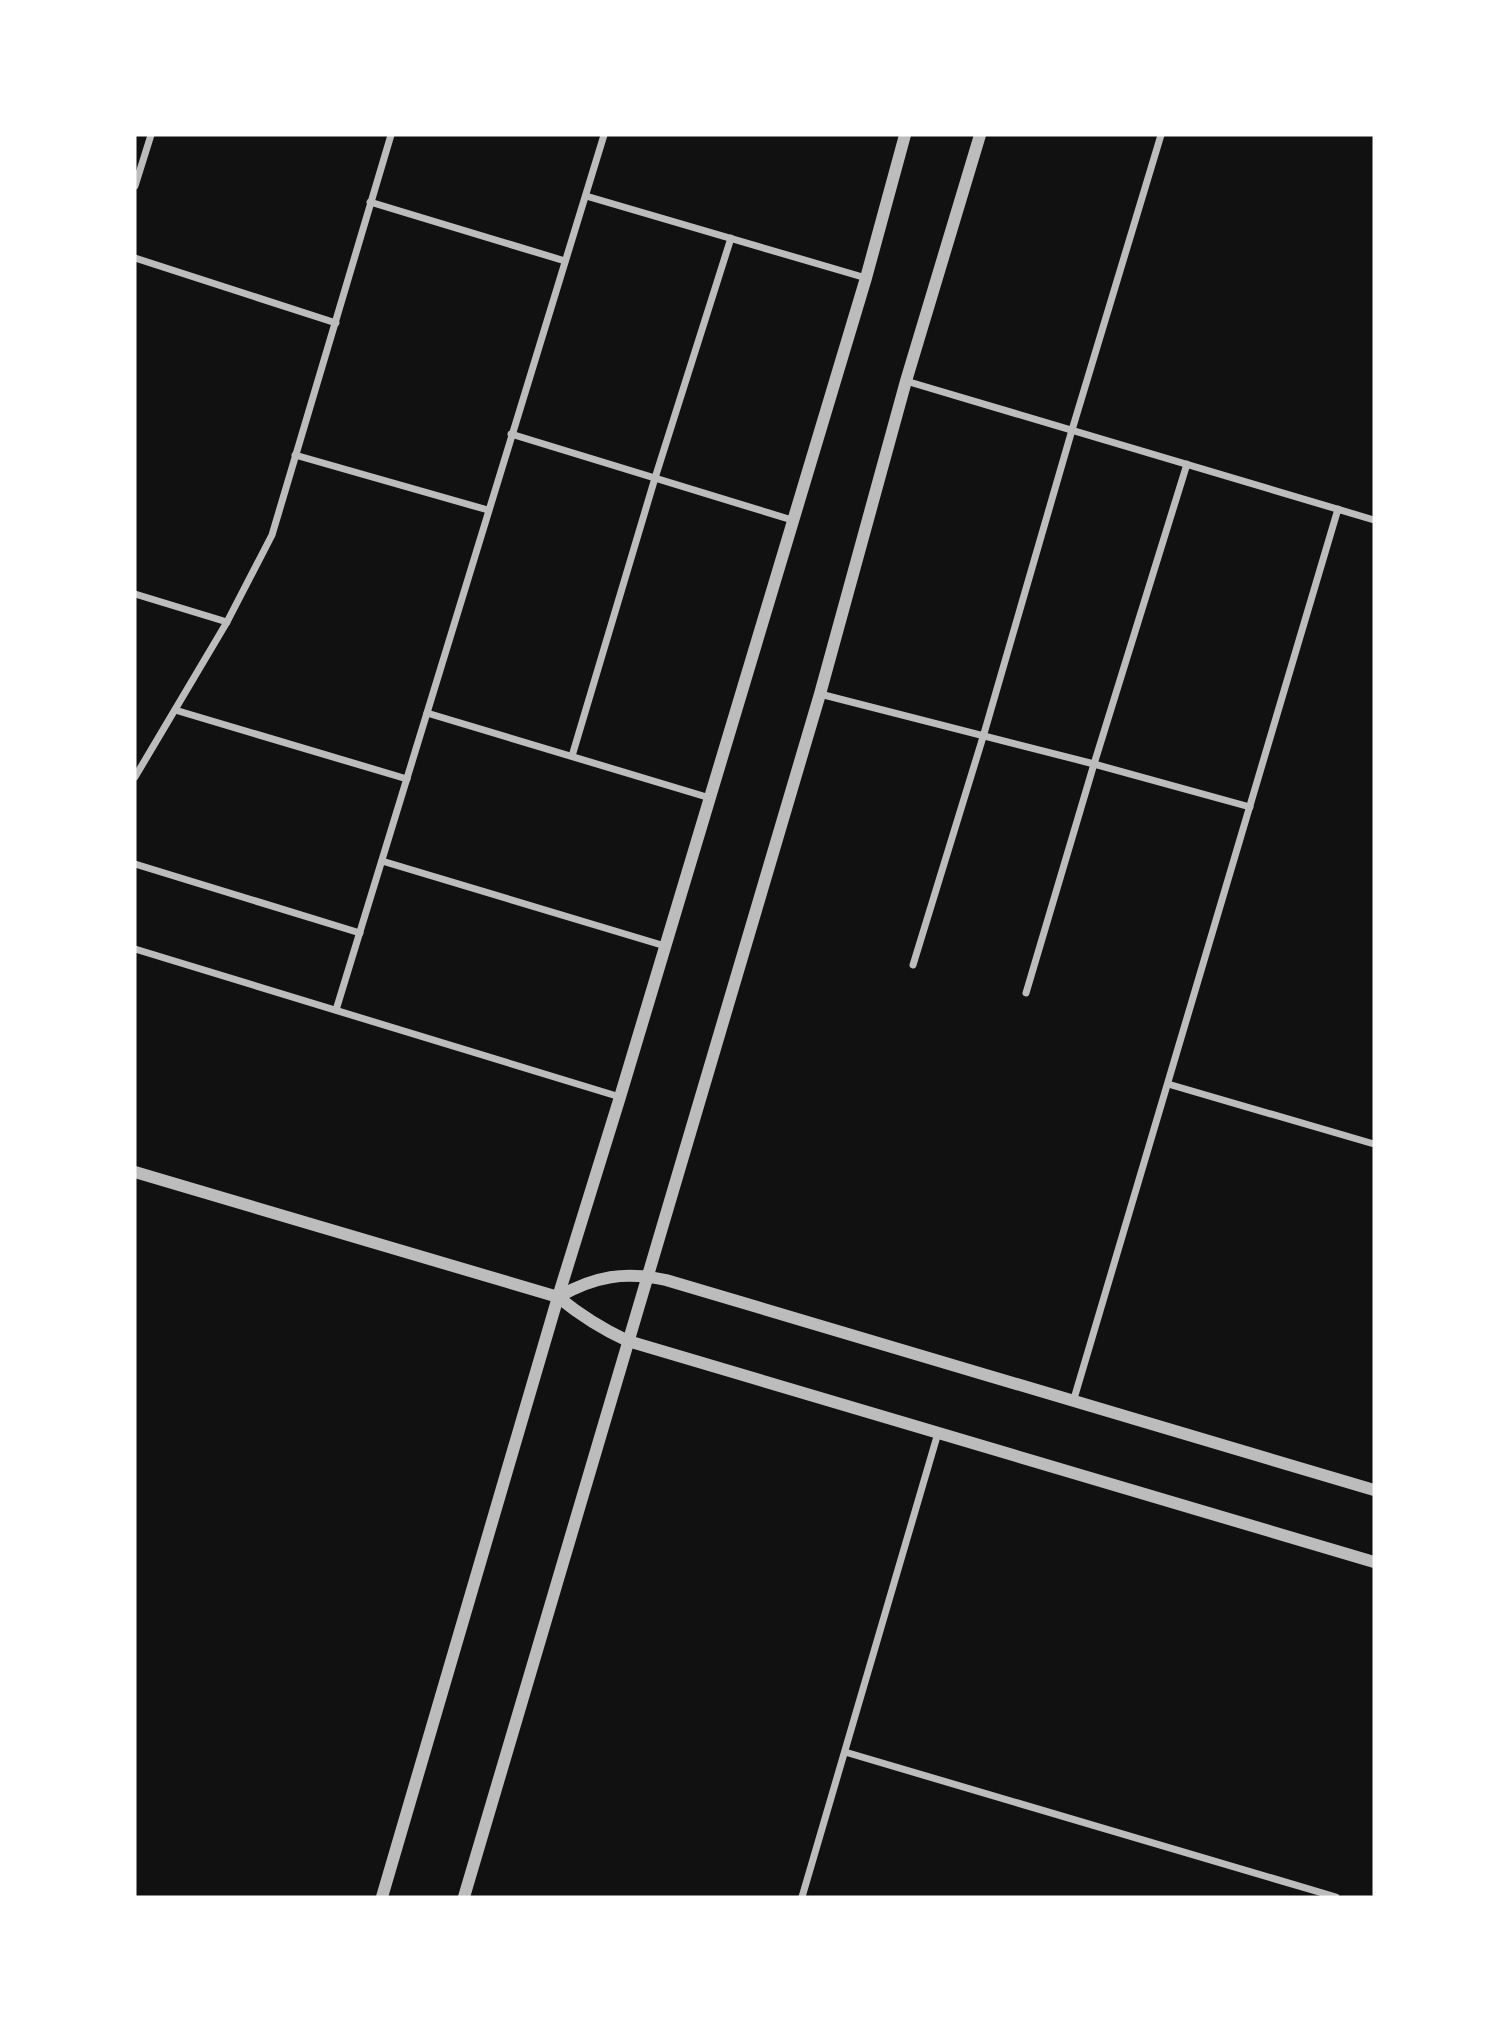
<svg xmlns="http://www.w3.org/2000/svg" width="1509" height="2032" font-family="'Space Grotesk',sans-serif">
<rect width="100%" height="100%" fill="#111"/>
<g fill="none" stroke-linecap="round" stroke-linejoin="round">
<!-- minor -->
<g stroke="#bcbcbc" stroke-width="7">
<polyline points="135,186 151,135"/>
<polyline points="586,196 866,278"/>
<polyline points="370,202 565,261"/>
<polyline points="135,258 336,323"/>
<polyline points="906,381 1374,520"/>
<polyline points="511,434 792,520"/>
<polyline points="295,455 488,510"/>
<polyline points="135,594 227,622"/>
<polyline points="820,694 1094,764 1250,807"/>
<polyline points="175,710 407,779"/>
<polyline points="427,713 710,798"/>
<polyline points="572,756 655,478 731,238"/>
<polyline points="135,777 227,622 272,535 391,135"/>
<polyline points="382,861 665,946"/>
<polyline points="135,864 360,933"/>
<polyline points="135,949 620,1097"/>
<polyline points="913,965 983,737 1072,430 1161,135"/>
<polyline points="1026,993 1094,764 1187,464"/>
<polyline points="336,1010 604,135"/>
<polyline points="1168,1084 1374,1144"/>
<polyline points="1073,1402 1338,509"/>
<polyline points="845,1752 1336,1897"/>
<polyline points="802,1897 938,1433"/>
</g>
<!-- tertiary -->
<g stroke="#bcbcbc" stroke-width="12">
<path d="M135 1172 558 1297C580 1315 602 1329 628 1341L1374 1562"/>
<path d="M558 1297C595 1276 625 1271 666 1280L1374 1490"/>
<polyline points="382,1897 558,1297 620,1097 866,278 905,135"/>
<polyline points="464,1897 820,694 906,381 980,135"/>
</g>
</g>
<!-- border -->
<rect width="1509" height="2032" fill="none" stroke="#ffffff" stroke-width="273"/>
</svg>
